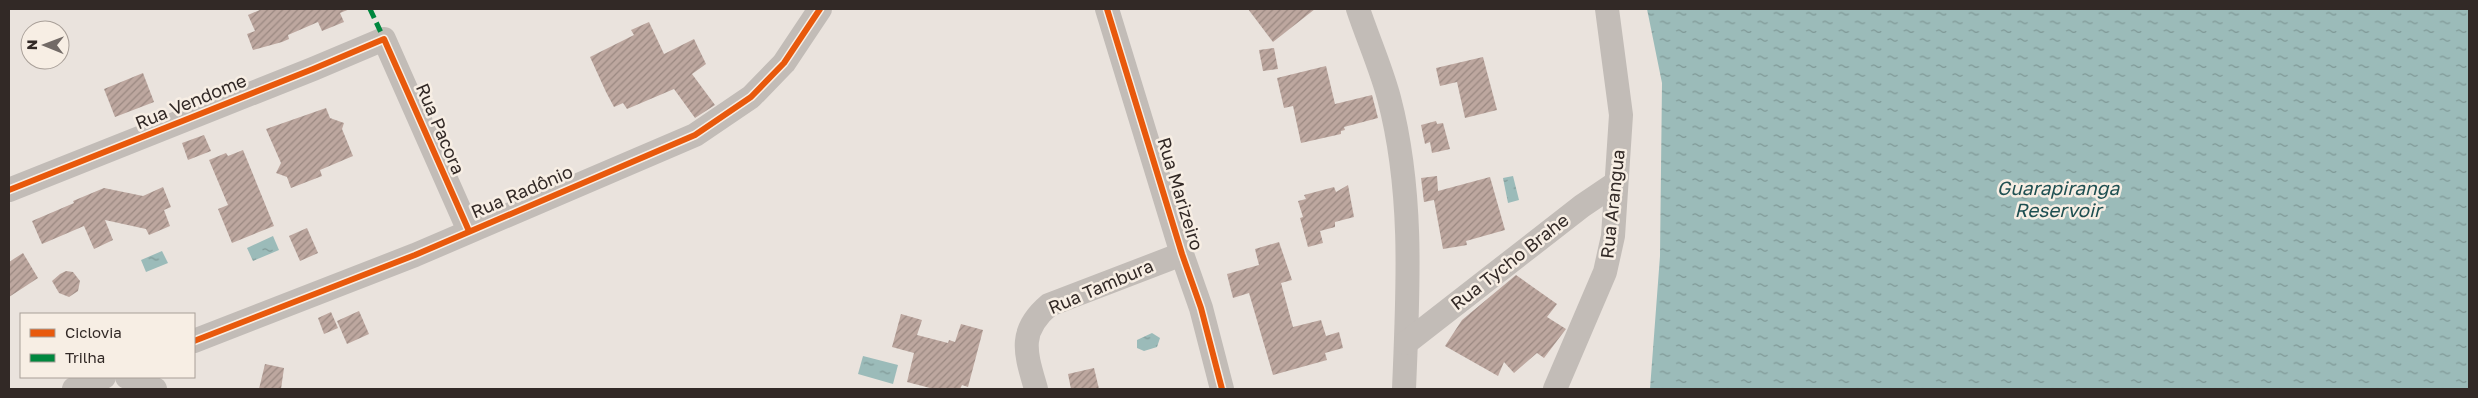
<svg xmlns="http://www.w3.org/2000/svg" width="2478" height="398" font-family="'Golos Text',sans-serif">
<defs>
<pattern id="water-ripples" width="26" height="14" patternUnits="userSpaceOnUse" patternTransform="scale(1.25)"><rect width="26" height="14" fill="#9bbbb9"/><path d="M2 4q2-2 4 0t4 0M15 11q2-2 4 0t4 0" fill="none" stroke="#7f9896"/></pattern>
<pattern id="building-hatch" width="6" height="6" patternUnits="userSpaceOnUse" patternTransform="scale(1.25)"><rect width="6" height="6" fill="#bda79f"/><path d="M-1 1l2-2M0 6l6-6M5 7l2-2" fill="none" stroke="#9a8881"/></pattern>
</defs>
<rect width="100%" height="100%" fill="#eae3dd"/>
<!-- water -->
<g fill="url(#water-ripples)">
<polygon points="1647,9 2469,9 2469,389 1650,389 1660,256 1662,83"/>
<polygon points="1513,176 1519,200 1508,203 1503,178"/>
<polygon points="273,236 279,250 253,261 247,248"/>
<polygon points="162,251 168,263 146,272 141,260"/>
<polygon points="1152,333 1160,338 1157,347 1144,351 1137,348 1137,340"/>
<polygon points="863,356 898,365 893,384 858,374"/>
</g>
<!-- building -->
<g fill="url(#building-hatch)">
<polygon points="262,9 350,9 340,13 344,22 322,31 318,22 288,35 289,39 282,42 253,50 247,34 255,31 248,15"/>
<polygon points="1248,9 1315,9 1273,42"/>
<polygon points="649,22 664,54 694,39 706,64 692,74 715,105 695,118 674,89 627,109 623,103 614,107 606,92 590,57 634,35 631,30"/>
<polygon points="1274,48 1278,69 1263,71 1259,50"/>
<polygon points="1483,57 1497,110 1465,118 1457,82 1440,86 1436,68"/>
<polygon points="1326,66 1335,104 1372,95 1378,118 1344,127 1345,130 1341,131 1341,134 1301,143 1293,106 1284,108 1277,78"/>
<polygon points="143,73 154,102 115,117 104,89"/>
<polygon points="326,108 330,118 344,123 342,129 353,156 320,170 322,176 291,188 287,177 276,173 281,163 266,129"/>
<polygon points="1436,121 1437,124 1443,123 1450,149 1432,153 1430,142 1425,144 1421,125"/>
<polygon points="204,135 211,151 188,160 182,143"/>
<polygon points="243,150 274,226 232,243 218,209 228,205 209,160 226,153 228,156"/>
<polygon points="1437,176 1438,191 1490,177 1505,230 1466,241 1467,245 1443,249 1434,200 1424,202 1421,178"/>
<polygon points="1348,185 1354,217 1335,222 1335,227 1320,231 1323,243 1308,247 1300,218 1303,217 1298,201 1306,199 1304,195 1334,187 1336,192"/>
<polygon points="163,187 171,207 164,210 170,226 149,235 146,229 105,220 113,240 94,249 84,226 42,244 32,221 74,203 73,201 104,188 143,196"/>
<polygon points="307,228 318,253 300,261 289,236"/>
<polygon points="1279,242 1292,280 1281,283 1293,327 1321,320 1326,336 1339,332 1343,348 1325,353 1327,360 1273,375 1249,293 1233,298 1227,274 1259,265 1255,249"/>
<polygon points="23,253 38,278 9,297 9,262"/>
<polygon points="66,271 73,272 80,281 78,291 69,297 59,293 52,281 60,274"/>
<polygon points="1516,275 1557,304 1547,317 1566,329 1544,358 1537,353 1514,373 1504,362 1498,376 1445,346 1462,320"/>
<polygon points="359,311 369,334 347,344 337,321"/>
<polygon points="331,312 338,328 324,334 318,318"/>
<polygon points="901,314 922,320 917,335 948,343 949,340 955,342 961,324 983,330 968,387 962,385 960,389 934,389 907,382 914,353 892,347"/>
<polygon points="265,364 284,368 281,389 259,389"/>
<polygon points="1094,368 1099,389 1071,389 1068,374"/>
</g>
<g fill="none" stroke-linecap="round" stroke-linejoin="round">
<!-- minor -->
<g stroke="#c2bcb7" stroke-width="24">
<polyline points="1107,9 1182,254 1201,308 1222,389"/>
<path d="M1358 9C1368 39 1381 68 1389 98 1414 193 1408 292 1404 389"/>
<polyline points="9,190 313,69 384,39 469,231"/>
<polyline points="194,341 415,255 695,135 751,97 784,63 820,9"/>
<polyline points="1406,343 1582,206 1616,183"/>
<polyline points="127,377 155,389"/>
<polyline points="74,389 104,377"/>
<path d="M1036 389C1026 354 1017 332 1049 305L1182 254"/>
<polyline points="1555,389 1605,272 1613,236 1621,115 1607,9"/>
</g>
<!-- quiet -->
<polyline stroke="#00873e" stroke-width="5" stroke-dasharray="10 5" stroke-linecap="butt" points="370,9 384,39"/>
<defs>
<g id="cycleway">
<polyline points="1107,9 1182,254 1201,308 1222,389"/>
<polyline points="9,190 313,69 384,39 469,231"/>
<polyline points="194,341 415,255 695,135 751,97 784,63 820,9"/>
</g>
</defs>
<!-- cycleway casing -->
<use href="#cycleway" stroke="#f7eee4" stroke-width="9"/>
<!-- cycleway -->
<use href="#cycleway" stroke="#e8590c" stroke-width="6"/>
</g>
<g text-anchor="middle" stroke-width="5" stroke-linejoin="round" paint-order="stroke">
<!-- street labels -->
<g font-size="18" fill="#322926" stroke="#f7eee4">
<text transform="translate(191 102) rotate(-22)" y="6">Rua Vendome</text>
<text transform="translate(440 129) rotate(67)" y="6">Rua Pacora</text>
<text transform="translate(522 192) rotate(-23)" y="6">Rua Radônio</text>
<text transform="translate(1180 194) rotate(73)" y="6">Rua Marizeiro</text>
<text transform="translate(1613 204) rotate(-84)" y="6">Rua Arangua</text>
<text transform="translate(1510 262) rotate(-38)" y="6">Rua Tycho Brahe</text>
<text transform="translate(1101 287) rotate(-23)" y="6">Rua Tambura</text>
</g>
<!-- water labels -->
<g font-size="19" font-style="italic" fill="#1e4f51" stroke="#f7eee4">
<text x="2058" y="195">Guarapiranga<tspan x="2058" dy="22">Reservoir</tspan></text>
</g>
</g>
<!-- border -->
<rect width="2478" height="398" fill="none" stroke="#322926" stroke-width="20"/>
<!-- legend -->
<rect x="20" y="313" width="175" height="65" fill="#f7eee4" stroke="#a89f98"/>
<rect x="30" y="329" width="25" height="8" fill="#e8590c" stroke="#a89f98"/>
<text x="65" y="338" font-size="15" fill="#322926">Ciclovia</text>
<rect x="30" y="354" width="25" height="8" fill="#00873e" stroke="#a89f98"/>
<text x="65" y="363" font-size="15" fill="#322926">Trilha</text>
<!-- north arrow -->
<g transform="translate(45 45) rotate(271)"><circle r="24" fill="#f7eee4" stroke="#a89f98"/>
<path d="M0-4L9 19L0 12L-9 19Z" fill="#726a66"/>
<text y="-8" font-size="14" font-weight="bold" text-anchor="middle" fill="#322926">N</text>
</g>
</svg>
